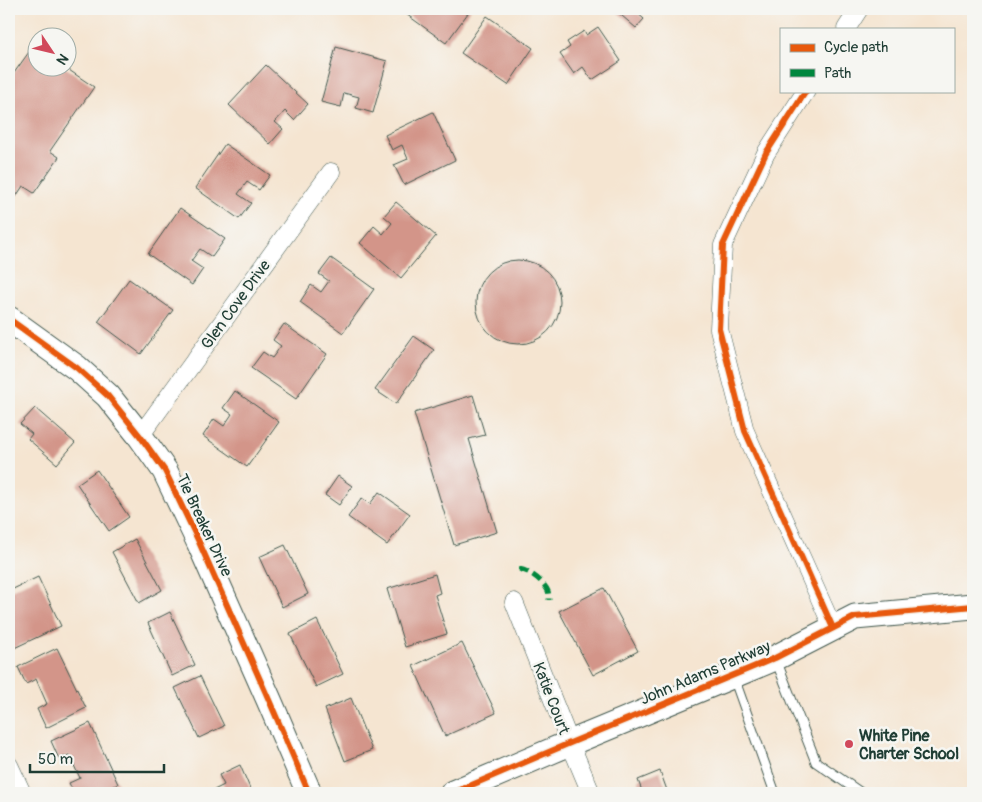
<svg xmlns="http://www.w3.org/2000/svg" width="982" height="802" font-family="Pangolin,sans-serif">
<rect width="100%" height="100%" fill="#f6f6f2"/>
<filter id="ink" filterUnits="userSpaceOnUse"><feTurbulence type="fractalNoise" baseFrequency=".02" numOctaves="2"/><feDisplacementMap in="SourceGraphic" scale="10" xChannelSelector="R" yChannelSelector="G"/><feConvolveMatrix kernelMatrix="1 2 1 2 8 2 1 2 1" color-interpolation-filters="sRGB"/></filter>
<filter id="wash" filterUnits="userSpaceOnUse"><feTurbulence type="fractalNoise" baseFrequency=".0096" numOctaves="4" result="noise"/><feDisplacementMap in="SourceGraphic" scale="20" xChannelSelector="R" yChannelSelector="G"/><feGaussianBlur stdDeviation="1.12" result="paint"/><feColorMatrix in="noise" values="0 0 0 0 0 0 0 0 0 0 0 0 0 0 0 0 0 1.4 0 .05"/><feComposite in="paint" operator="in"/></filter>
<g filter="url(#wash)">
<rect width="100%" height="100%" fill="#f5e5d1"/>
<g id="blocks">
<!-- building -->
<g fill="#d39589">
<polygon points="399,9 471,9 446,43"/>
<polygon points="614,9 639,9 636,12 644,19 636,28"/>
<polygon points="487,16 533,48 508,85 461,53"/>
<polygon points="598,27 621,61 592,80 583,67 574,74 560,54 570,47 567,42 584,31 586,35"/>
<polygon points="34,45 38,48 38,68 66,68 94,87 50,151 59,157 34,193 23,186 9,207 9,80"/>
<polygon points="336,47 387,61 373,113 356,108 359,97 344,93 341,107 321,102"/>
<polygon points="266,65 308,104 294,120 285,111 275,122 283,129 270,144 229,105"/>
<polygon points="433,112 455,160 404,185 394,165 408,159 402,145 392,150 385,135"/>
<polygon points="225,144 270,175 259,190 247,182 238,194 251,203 239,219 195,188"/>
<polygon points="396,202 436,236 401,278 360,243 374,226 383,234 392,223 384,216"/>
<polygon points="180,208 225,239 212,257 200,249 191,261 203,269 192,285 148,254"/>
<polygon points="331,258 374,289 343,333 300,302 311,285 321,292 329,281 319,274"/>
<circle cx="518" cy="302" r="42"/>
<polygon points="129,279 173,310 141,354 98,322"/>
<polygon points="284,324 327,354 296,399 251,368 263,352 272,358 281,346 273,340"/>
<polygon points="414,336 434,350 396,404 375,390"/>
<polygon points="235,391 279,422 247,467 203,436 214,419 224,426 232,414 223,408"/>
<polygon points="473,395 485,435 469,439 497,532 454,545 414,413"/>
<polygon points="35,408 75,443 57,464 28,439 32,434 20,424"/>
<polygon points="97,470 129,517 109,531 77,484"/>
<polygon points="338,476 352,486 339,505 325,495"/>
<polygon points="379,492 410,514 387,545 348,517 362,498 370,504"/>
<polygon points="135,539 162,590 139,603 112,552"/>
<polygon points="285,545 308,594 282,607 259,557"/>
<polygon points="435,574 440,593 435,595 447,634 405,647 387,589"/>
<polygon points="38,577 61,626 10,650 9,646 9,628 14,626 9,615 9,591"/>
<polygon points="604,588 638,651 593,675 559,611"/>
<polygon points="170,612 195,665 172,676 148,623"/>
<polygon points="317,620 343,674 316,687 290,634"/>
<polygon points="462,643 496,713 445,736 413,666"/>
<polygon points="57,648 86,708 46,728 37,709 47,704 36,679 26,684 18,667"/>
<polygon points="200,676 224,726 199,738 175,688"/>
<polygon points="351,698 372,750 345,761 325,709"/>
<polygon points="90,723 118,784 99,793 74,793 69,783 80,778 69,755 59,759 51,741"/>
<polygon points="240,765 252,793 216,793 214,790 224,785 219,775"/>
<polygon points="660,771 668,793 637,793 642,791 638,780"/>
</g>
</g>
</g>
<g filter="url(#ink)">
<use href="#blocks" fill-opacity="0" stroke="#3f564c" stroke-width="1"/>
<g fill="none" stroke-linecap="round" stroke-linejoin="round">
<defs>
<g id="lane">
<polyline points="776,660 816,762 861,793"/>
<polyline points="734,678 775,793"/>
</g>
<g id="street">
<polyline points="846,29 859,9"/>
<polyline points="806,91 766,153 723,245 719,329 745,431 833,628"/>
<polyline points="140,436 331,172"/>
<polyline points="514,602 570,743 591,793"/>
<polyline points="9,765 22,793"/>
</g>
<g id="secondary">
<polyline points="9,319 77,368 108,396 140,436 165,471 199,542 269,700 309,793"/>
<polyline points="453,793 570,743 775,658 855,617 973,606"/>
</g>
</defs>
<!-- lane casing -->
<use href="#lane" stroke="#3f564c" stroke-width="11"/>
<!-- street casing -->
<use href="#street" stroke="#3f564c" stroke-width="19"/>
<!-- secondary casing -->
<use href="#secondary" stroke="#3f564c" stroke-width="27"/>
<!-- lane -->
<use href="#lane" stroke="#fff" stroke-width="9"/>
<!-- street -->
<use href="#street" stroke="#fff" stroke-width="18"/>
<!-- secondary -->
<use href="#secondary" stroke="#fff" stroke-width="25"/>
<!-- quiet -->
<path stroke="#00873e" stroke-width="5" stroke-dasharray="10 5" stroke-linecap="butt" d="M519 569C530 571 543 581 548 591 549 594 549 597 549 600"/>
<defs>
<g id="cycleway">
<polyline points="806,91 766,153 723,245 719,329 745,431 833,628"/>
<polyline points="9,319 77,368 108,396 140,436 165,471 199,542 269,700 309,793"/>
<polyline points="453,793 570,743 775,658 855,617 973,606"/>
</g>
</defs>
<!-- cycleway casing -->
<use href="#cycleway" stroke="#f6f6f2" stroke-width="9"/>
<!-- cycleway -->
<use href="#cycleway" stroke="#e8590c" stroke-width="6"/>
</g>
</g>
<!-- markers -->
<circle fill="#d1495b" stroke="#f6f6f2" stroke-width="2" cx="849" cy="744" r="5"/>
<g text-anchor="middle" stroke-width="5" stroke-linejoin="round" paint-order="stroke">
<!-- street labels -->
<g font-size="16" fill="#1f3d34" stroke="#f6f6f2">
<text transform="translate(235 304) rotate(-54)" y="6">Glen Cove Drive</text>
<text transform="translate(205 525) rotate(65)" y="6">Tie Breaker Drive</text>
<text transform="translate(705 672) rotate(-23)" y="6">John Adams Parkway</text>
<text transform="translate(552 698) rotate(69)" y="6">Katie Court</text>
</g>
<!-- poi labels -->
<g font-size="16" font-weight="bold" fill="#1f3d34" stroke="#f6f6f2" text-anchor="start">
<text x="859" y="741">White Pine<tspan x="859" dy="18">Charter School</tspan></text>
</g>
</g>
<!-- margin -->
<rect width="982" height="802" fill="none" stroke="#f6f6f2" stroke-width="30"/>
<!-- legend -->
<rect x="780" y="28" width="175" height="65" fill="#f6f6f2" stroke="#a0aca6"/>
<rect x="790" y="44" width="25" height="8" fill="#e8590c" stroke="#a0aca6"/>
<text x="824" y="52" font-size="15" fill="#1f3d34">Cycle path</text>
<rect x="790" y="69" width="25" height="8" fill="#00873e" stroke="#a0aca6"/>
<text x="824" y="78" font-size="15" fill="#1f3d34">Path</text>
<!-- north arrow -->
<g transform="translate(52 52) rotate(125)"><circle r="24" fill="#f6f6f2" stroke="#a0aca6"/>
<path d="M0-4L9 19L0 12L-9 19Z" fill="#d1495b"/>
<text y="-8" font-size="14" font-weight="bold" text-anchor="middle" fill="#1f3d34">N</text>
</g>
<!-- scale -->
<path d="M30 764v8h134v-8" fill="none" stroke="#1f3d34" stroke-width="2.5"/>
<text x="38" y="764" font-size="15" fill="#1f3d34" stroke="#f6f6f2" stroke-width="4" paint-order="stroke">50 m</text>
</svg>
